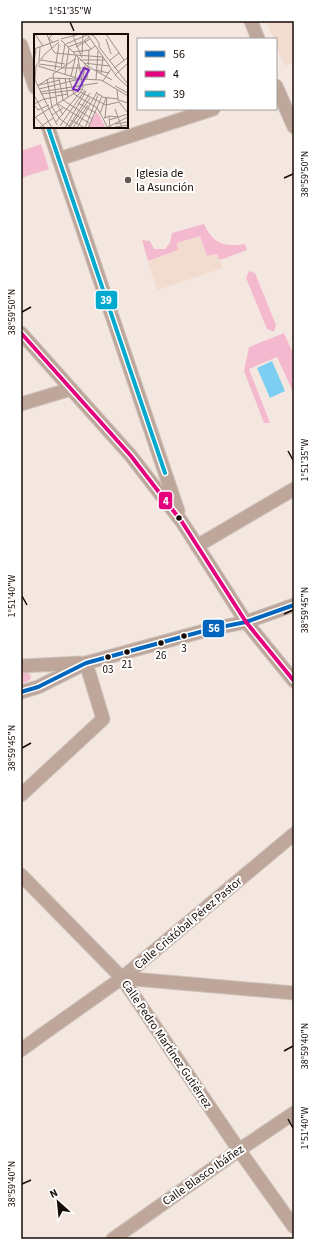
<svg xmlns="http://www.w3.org/2000/svg" width="315" height="1260" font-family="'Source Sans 3',sans-serif">
<rect width="100%" height="100%" fill="#f4e7df"/>
<!-- built -->
<g fill="#f2dccf">
<polygon points="266,21 294,21 294,61 285,66 276,45 276,39 274,39"/>
<polygon points="200,236 207,256 217,254 223,268 157,290 148,261 178,250 177,243"/>
</g>
<!-- green -->
<g fill="#f5b9cf">
<polygon points="41,144 49,169 21,178 21,151"/>
<path d="M204 224C213 244 224 247 245 244L247 250 220 260 217 254 207 256 200 236 177 243 178 250 148 261 142 240 150 241 154 249H165L170 243 172 233Z"/>
<polygon points="249,271 255,273 276,325 274,332 267,329 246,278"/>
<polygon points="284,333 294,355 294,394 277,357 249,369 270,423 264,423 244,371 249,347"/>
<polygon points="21,673 29,673 31,677 30,680 21,684"/>
</g>
<!-- water -->
<polygon fill="#7ccff2" points="272,361 285,391 270,398 257,368"/>
<g fill="none" stroke-linecap="round" stroke-linejoin="round">
<defs>
<g id="street">
<polyline points="251,21 258,39"/>
<polyline points="21,45 35,87"/>
<polyline points="276,86 294,127"/>
<polyline points="48,127 178,511"/>
<polyline points="59,159 213,109"/>
<polyline points="21,333 131,456 182,522 246,622 294,681"/>
<polyline points="21,404 71,389"/>
<polyline points="197,546 294,489"/>
<polyline points="21,666 80,663"/>
<polyline points="21,692 38,687 86,663 211,629 246,622 294,605"/>
<polyline points="21,795 103,719 86,663"/>
<polyline points="21,875 122,978 239,1150 294,1227"/>
<polyline points="122,978 294,993"/>
<polyline points="21,1050 43,1034 122,978 294,834"/>
<polyline points="113,1239 239,1150 294,1113"/>
</g>
</defs>
<!-- street casing -->
<use href="#street" stroke="#cfc4be" stroke-width="15"/>
<!-- street -->
<use href="#street" stroke="#bea79a" stroke-width="13"/>
<defs>
<polyline id="bus-1" points="21,692 38,687 86,663 211,629 246,622 294,605"/>
<polyline id="bus-2" points="21,333 131,456 182,522 246,622 294,681"/>
<polyline id="bus-3" points="48,127 165,473"/>
</defs>
<!-- bus-1 casing -->
<use href="#bus-1" stroke="#fff" stroke-width="7"/>
<!-- bus-2 casing -->
<use href="#bus-2" stroke="#fff" stroke-width="7"/>
<!-- bus-3 casing -->
<use href="#bus-3" stroke="#fff" stroke-width="7"/>
<!-- bus-1 -->
<use href="#bus-1" stroke="#0065bd" stroke-width="4"/>
<!-- bus-2 -->
<use href="#bus-2" stroke="#e5007d" stroke-width="4"/>
<!-- bus-3 -->
<use href="#bus-3" stroke="#00a9ce" stroke-width="4"/>
</g>
<!-- ticks -->
<path fill="none" stroke="#170a04" stroke-width="1.5" d="M70 22 74 31M284 178 293 174M22 312 31 307M288 451 293 460M22 596 27 605M284 614 293 610M22 748 31 743M284 1051 293 1046M288 1119 293 1128M22 1184 31 1180"/>
<!-- markers -->
<circle fill="#645751" stroke="#fff" stroke-width="1.5" cx="128" cy="180" r="4"/>
<g fill="#170a04" stroke="#fff" stroke-width="1.5">
<circle cx="179" cy="518" r="3.5"/>
<circle cx="184" cy="636" r="3.5"/>
<circle cx="161" cy="643" r="3.5"/>
<circle cx="127" cy="652" r="3.5"/>
<circle cx="108" cy="657" r="3.5"/>
</g>
<g text-anchor="middle" stroke-width="4" stroke-linejoin="round" paint-order="stroke">
<!-- bus labels -->
<g font-size="11" fill="#170a04" stroke="#fff">
<text x="184" y="652">3</text>
<text x="161" y="659">26</text>
<text x="127" y="668">21</text>
<text x="108" y="673">03</text>
</g>
<!-- poi labels -->
<g font-size="12" fill="#170a04" stroke="#fff" text-anchor="start">
<text x="136" y="177">Iglesia de<tspan x="136" dy="14">la Asunción</tspan></text>
</g>
<!-- street labels -->
<g font-size="12" fill="#170a04" stroke="#fff">
<text transform="translate(188 923) rotate(-40)" y="4">Calle Cristóbal Pérez Pastor</text>
<text transform="translate(167 1044) rotate(56)" y="4">Calle Pedro Martínez Gutiérrez</text>
<text transform="translate(203 1175) rotate(-35)" y="4">Calle Blasco Ibáñez</text>
</g>
</g>
<!-- overview -->
<g transform="translate(34 34)">
<rect width="94" height="94" fill="#f4e7df"/>
<path d="M63 78 72 94H54L55 90Z" fill="#f5b9cf"/>
<path fill="none" stroke="#9c8f87" stroke-width="1" d="M1 0 9 12M13 0 18 15M19 0 15 4 19 9M53 0 81 40M55 0 60 2 65 9V13L94 50M72 0 90 26M39 2 48 24M55 3 50 7 57 15M27 5 46 0M72 5 77 20M32 10 53 1M34 13 48 8M42 13 56 5M0 15 25 6M18 15 21 19 41 21M39 18 56 16 61 12M48 20 49 0M44 24 49 54M7 26 31 30M46 26H71M5 27 6 13M75 27 85 19M0 29 2 15M50 29 75 32M94 29 81 41 94 53M5 30 26 33M4 32 46 45 67 46 94 62M54 33 55 16M55 33 78 46M27 34H55L27 6M27 34 31 10M80 34 93 24M21 36 25 10M61 36 75 39M31 40 35 14M67 40 69 23M37 42 42 21 69 23M49 43 51 31M25 44 29 66 58 85M31 44 34 63M35 44 40 60 63 74 66 79M41 44 44 30M49 44H53L54 34M13 45 18 73 26 85 38 94M62 46 64 17M69 47 77 35M5 51 26 46M3 52 16 44 42 45M81 52 94 59M5 55 46 45M83 55 84 66 94 69M6 58 64 49M46 58 72 71 85 68M7 60 49 55M0 61 18 94M22 62 34 60M68 63 84 65M85 68 94 79M44 69 62 79M0 70 10 65 22 63M23 70 19 40 41 25M23 70 29 81M24 70 55 89M0 71 4 76 15 71M81 75 88 94M66 79 72 64M66 79 74 94M18 81 29 74M75 82 76 94M1 83 11 94M0 84 44 57M70 84 76 82 83 83M71 84 73 64M37 86 51 94M75 86 94 80M22 88 49 55M81 90 94 88M23 91 1 46 2 32 11 20 25 8M26 92 51 56M36 93 56 64M74 93 94 83M81 93 94 91M5 94 19 84M31 94 52 57M34 94 56 59M39 94 54 71M43 94 63 58M51 94 64 61M54 94 68 62 62 59"/>
<path fill="#7b2cbf" fill-opacity="0.15" stroke="#7b2cbf" stroke-width="2" d="M50 34 55 36 44 57 39 55Z"/>
<rect width="94" height="94" fill="none" stroke="#170a04" stroke-width="2"/>
</g>
<g stroke="#fff" stroke-width="1.5">
<rect x="95" y="290" width="23" height="20" rx="4" fill="#00a9ce"/>
<rect x="158" y="491" width="15" height="19" rx="4" fill="#e5007d"/>
<rect x="202" y="619" width="23" height="19" rx="4" fill="#0065bd"/>
</g>
<g font-size="11" text-anchor="middle" font-weight="bold" fill="#fff">
<text x="106" y="304">39</text>
<text x="166" y="505">4</text>
<text x="214" y="632">56</text>
</g>
<!-- border -->
<rect width="315" height="1260" fill="none" stroke="#ffffff" stroke-width="44"/>
<!-- legend -->
<rect x="137" y="38" width="140" height="72" fill="#ffffff" stroke="#a29d9b"/>
<rect x="145" y="51" width="20" height="6" fill="#0065bd" stroke="#a29d9b"/>
<text x="173" y="58" font-size="12" fill="#170a04">56</text>
<rect x="145" y="71" width="20" height="6" fill="#e5007d" stroke="#a29d9b"/>
<text x="173" y="78" font-size="12" fill="#170a04">4</text>
<rect x="145" y="91" width="20" height="6" fill="#00a9ce" stroke="#a29d9b"/>
<text x="173" y="98" font-size="12" fill="#170a04">39</text>
<!-- north arrow -->
<g transform="translate(58 1202) rotate(333)" stroke="#ffffff" stroke-width="3" paint-order="stroke">
<path d="M0-3L7 15L0 10L-7 15Z" fill="#170a04"/>
<text y="-6" font-size="11" font-weight="bold" text-anchor="middle" fill="#170a04">N</text>
</g>
<rect x="22" y="22" width="271" height="1216" fill="none" stroke="#170a04" stroke-width="1.5"/>
<g font-size="10" text-anchor="middle" fill="#170a04">
<text x="70" y="14">1°51'35"W</text>
<text transform="translate(304 174) rotate(-90)" y="4">38°59'50"N</text>
<text transform="translate(11 312) rotate(-90)" y="4">38°59'50"N</text>
<text transform="translate(304 460) rotate(-90)" y="4">1°51'35"W</text>
<text transform="translate(11 596) rotate(-90)" y="4">1°51'40"W</text>
<text transform="translate(304 610) rotate(-90)" y="4">38°59'45"N</text>
<text transform="translate(11 748) rotate(-90)" y="4">38°59'45"N</text>
<text transform="translate(304 1046) rotate(-90)" y="4">38°59'40"N</text>
<text transform="translate(304 1128) rotate(-90)" y="4">1°51'40"W</text>
<text transform="translate(11 1184) rotate(-90)" y="4">38°59'40"N</text>
</g>
</svg>
